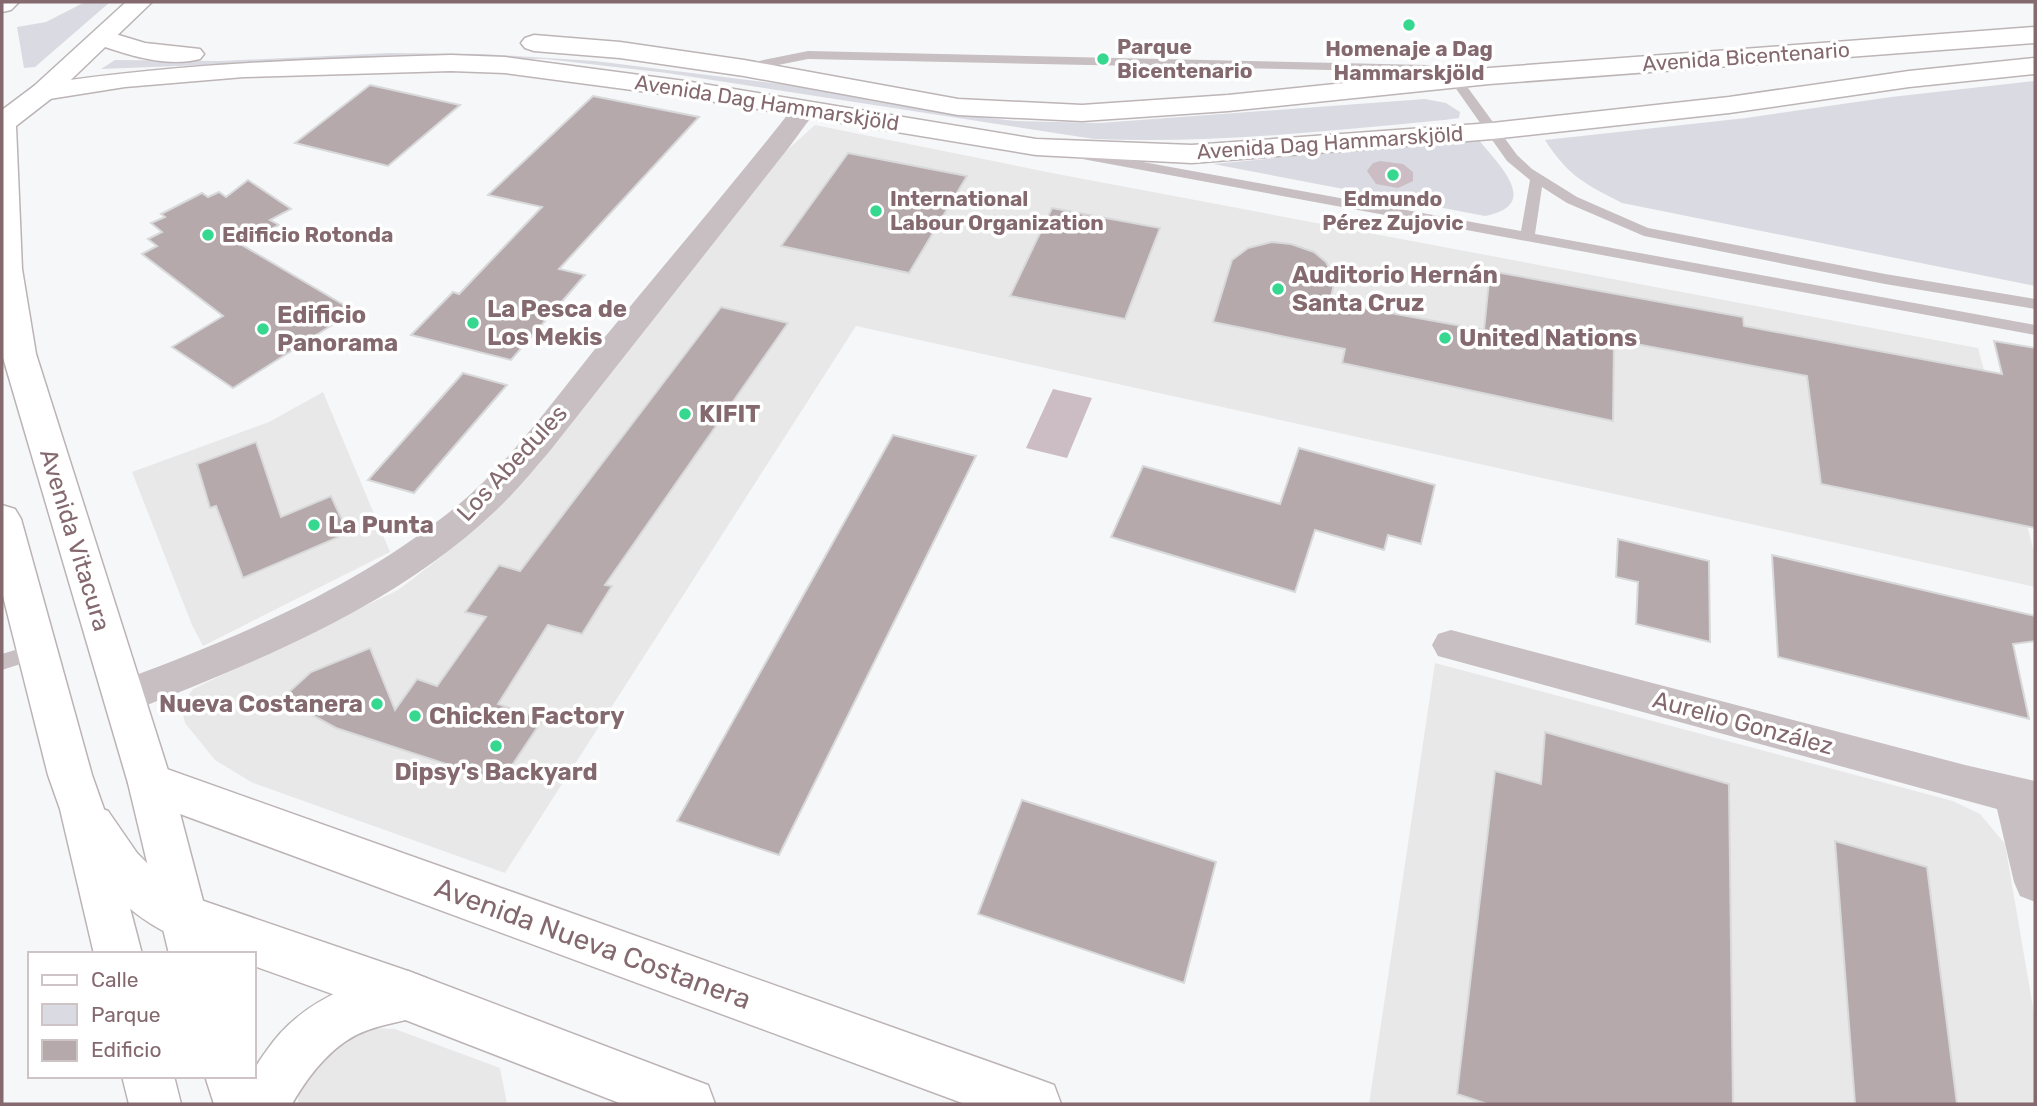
<svg xmlns="http://www.w3.org/2000/svg" width="2037" height="1106" font-family="Rubik,sans-serif">
<rect width="100%" height="100%" fill="#f6f7f8"/>
<!-- built -->
<g fill="#e9e8e9">
<polygon points="815,125 1052,173 1978,348 2035,555 2035,587 856,326 505,873 253,783 215,760 185,723 181,706 193,689 398,590 440,558 477,523 786,151"/>
<polygon points="323,392 390,552 203,646 192,625 132,472 269,422"/>
<polygon points="1435,663 1953,801 1980,814 2005,844 2035,1019 2035,1104 1369,1104"/>
<polygon points="368,1028 395,1029 500,1068 507,1104 298,1104 299,1087 339,1039"/>
</g>
<!-- green -->
<g fill="#dadbe2">
<polygon points="85,2 110,2 35,67 24,68 17,27 46,22"/>
<path d="M388 53 484 54 595 61 789 85 952 114 1016 121 1099 123 1425 99 1446 103 1460 112 1459 118 1444 120C1328 131 1211 144 1094 139L667 73 546 59 416 57 101 69 115 60 220 61Z"/>
<path d="M2035 81V286L1622 203C1585 184 1568 176 1545 140L1746 118 1891 97Z"/>
<path d="M1478 139C1498 164 1543 205 1485 216L1213 164Z"/>
</g>
<!-- water -->
<g fill="#cbbdc3">
<polygon points="1380,161 1403,164 1413,172 1413,181 1398,188 1376,184 1367,171 1373,163"/>
<polygon points="1053,389 1092,398 1067,458 1026,448"/>
</g>
<!-- building -->
<g fill="#b6a9ac" stroke="#d8d9da" stroke-width="2">
<polygon points="370,85 460,105 388,166 295,143"/>
<polygon points="593,96 699,117 559,269 585,275 511,360 411,335 453,292 459,294 542,207 488,195"/>
<polygon points="848,153 967,176 909,273 781,246"/>
<polygon points="248,180 291,209 270,220 279,225 242,245 354,311 233,388 172,347 223,316 142,254 157,246 148,239 162,232 151,223 165,217 161,214 202,193 208,197 219,192 226,197"/>
<polygon points="1052,208 1160,228 1125,319 1010,296"/>
<polygon points="1272,242 1291,244 1314,252 1326,262 1335,279 1330,302 1484,330 1490,271 1743,317 1744,326 2002,374 1994,341 2035,348 2035,528 1821,484 1807,376 1614,340 1613,421 1342,363 1345,349 1213,322 1232,260 1248,248"/>
<polygon points="721,307 788,323 605,585 612,586 582,634 548,625 498,704 543,719 501,782 336,728 301,709 289,692 311,672 370,648 395,710 417,679 437,686 486,617 465,612 499,565 520,571"/>
<polygon points="463,373 507,385 414,493 368,480"/>
<polygon points="893,435 976,456 779,855 677,821"/>
<polygon points="256,442 281,517 331,496 348,533 243,578 216,506 210,508 197,464"/>
<polygon points="1299,448 1435,485 1421,544 1388,535 1384,550 1315,530 1295,592 1111,537 1143,466 1280,504"/>
<polygon points="1618,539 1709,561 1710,642 1636,624 1638,582 1616,577"/>
<polygon points="1772,555 2035,616 2035,641 2013,644 2029,719 1778,657"/>
<polygon points="1545,732 1729,784 1733,1104 1487,1104 1457,1094 1495,771 1541,784"/>
<polygon points="1022,800 1216,862 1184,983 978,914"/>
<polygon points="1835,841 1927,867 1957,1104 1855,1104"/>
</g>
<g fill="none" stroke-linecap="round" stroke-linejoin="round">
<defs>
<g id="secondary">
<polygon points="2035,27 2035,43 1489,84 1228,111 1082,121 958,115 744,76 620,58 534,51 525,48 521,43 525,38 534,35 620,42 744,60 958,99 1082,105 1228,95 1489,68"/>
<path d="M102 30 145 43 200 49 204 54 200 59C165 68 126 54 93 43L89 38 93 33Z"/>
<path d="M451 55 505 57 685 81 1036 139 1192 145 1492 123 1729 97 1909 71 2035 58V74L1909 87 1729 113 1492 139 1192 163 1036 155 685 97 505 73 451 71 244 77 125 87 43 100 34 98 30 92 34 86 43 84C179 63 314 59 451 55Z"/>
<polygon points="150,763 1035,1078 1054,1085 1061,1104 965,1104 134,797 128,783 134,769"/>
<path d="M92 805 108 811 137 853 156 872 195 898 408 971 689 1078 708 1085 715 1104H622L408 1021 254 966V954C243 954 231 955 221 954 211 952 200 946 190 943 133 922 94 881 69 826L76 811Z"/>
</g>
<g id="primary">
<polygon points="126,2 152,2 52,98 16,126 22,269 36,354 172,783 217,954 169,954 128,783 2,354 2,110 34,86"/>
<polygon points="2,505 15,509 21,519 92,775 104,809 142,954 94,954 60,809 48,775 2,592"/>
<path d="M408 971 426 978 433 996 426 1014C407 1021 387 1023 368 1030 335 1041 309 1074 292 1104H214L205 1076H254C254 1067 260 1060 267 1050 300 1002 353 981 408 971Z"/>
<polygon points="122,1076 174,1076 181,1104 129,1104"/>
</g>
<polygon id="motorway" points="2,2 19,2 11,10 2,12"/>
</defs>
<!-- secondary casing -->
<use href="#secondary" stroke="#bdb4b6" stroke-width="3"/>
<!-- primary casing -->
<use href="#primary" stroke="#bbb3b5" stroke-width="3"/>
<!-- motorway casing -->
<use href="#motorway" stroke="#bab3b5" stroke-width="3"/>
<!-- service -->
<g fill="#c7bfc1" fill-rule="evenodd">
<polygon points="808,51 1428,65 1460,77 1517,155 1532,169 1577,197 1648,228 1885,274 2035,299 2035,309 1885,284 1644,236 1567,203 1542,187 1535,234 2035,325 2035,335 1077,158 1071,154 1077,150 1521,231 1530,180 1507,161 1452,83 1426,72 808,59 744,72 738,68 744,64"/>
<polygon points="38,643 45,646 47,651 45,656 2,670 2,654"/>
</g>
<!-- minor -->
<g fill="#c7bfc1" fill-rule="evenodd">
<path d="M805 102 814 104 817 109 790 146 549 452C530 474 512 496 491 515 392 607 261 660 137 709L123 713 109 709 104 697 109 685C228 641 347 593 447 514 506 468 549 406 595 349 662 267 731 187 796 104Z"/>
<polygon points="1451,630 1965,765 2035,781 2035,902 2020,896 2014,882 1997,809 1438,656 1432,645 1438,634"/>
</g>
<!-- secondary -->
<use href="#secondary" fill="#fff" fill-rule="evenodd"/>
<!-- primary -->
<use href="#primary" fill="#fff" fill-rule="evenodd"/>
<!-- motorway -->
<use href="#motorway" fill="#fff" fill-rule="evenodd"/>
</g>
<!-- markers -->
<g fill="#36d78f" stroke="#fff" stroke-width="2.5">
<circle cx="1409" cy="25" r="7"/>
<circle cx="1103" cy="59" r="7"/>
<circle cx="1393" cy="175" r="7"/>
<circle cx="876" cy="211" r="7"/>
<circle cx="208" cy="235" r="7"/>
<circle cx="1278" cy="289" r="7"/>
<circle cx="473" cy="323" r="7"/>
<circle cx="263" cy="329" r="7"/>
<circle cx="1445" cy="338" r="7"/>
<circle cx="685" cy="414" r="7"/>
<circle cx="314" cy="525" r="7"/>
<circle cx="377" cy="704" r="7"/>
<circle cx="415" cy="716" r="7"/>
<circle cx="496" cy="746" r="7"/>
</g>
<g text-anchor="middle" stroke-width="7" stroke-linejoin="round" paint-order="stroke">
<!-- far-poi labels -->
<g font-size="21" font-weight="bold" fill="#84696f" stroke="#fff" text-anchor="start">
<text x="1117" y="54">Parque<tspan x="1117" dy="24">Bicentenario</tspan></text>
<text x="1409" y="56" text-anchor="middle">Homenaje a Dag<tspan x="1409" dy="24">Hammarskjöld</tspan></text>
<text x="890" y="206">International<tspan x="890" dy="24">Labour Organization</tspan></text>
<text x="1393" y="206" text-anchor="middle">Edmundo<tspan x="1393" dy="24">Pérez Zujovic</tspan></text>
<text x="222" y="242">Edificio Rotonda</text>
</g>
<!-- far-street labels -->
<g font-size="21" fill="#84696f" stroke="#fff">
<text transform="translate(1746 57) rotate(-4)" y="7">Avenida Bicentenario</text>
<text transform="translate(767 103) rotate(9)" y="7">Avenida Dag Hammarskjöld</text>
<text transform="translate(1330 143) rotate(-4)" y="7">Avenida Dag Hammarskjöld</text>
</g>
<!-- poi labels -->
<g font-size="24" font-weight="bold" fill="#84696f" stroke="#fff" text-anchor="start">
<text x="1292" y="283">Auditorio Hernán<tspan x="1292" dy="28">Santa Cruz</tspan></text>
<text x="487" y="317">La Pesca de<tspan x="487" dy="28">Los Mekis</tspan></text>
<text x="277" y="323">Edificio<tspan x="277" dy="28">Panorama</tspan></text>
<text x="1459" y="346">United Nations</text>
<text x="699" y="422">KIFIT</text>
<text x="328" y="533">La Punta</text>
<text x="363" y="712" text-anchor="end">Nueva Costanera</text>
<text x="429" y="724">Chicken Factory</text>
<text x="496" y="780" text-anchor="middle">Dipsy's Backyard</text>
</g>
<!-- street labels -->
<g font-size="24" fill="#84696f" stroke="#fff">
<text transform="translate(512 463) rotate(-47)" y="8">Los Abedules</text>
<text transform="translate(75 540) rotate(73)" y="8">Avenida Vitacura</text>
<text transform="translate(1743 723) rotate(15)" y="8">Aurelio González</text>
</g>
<!-- near-street labels -->
<g font-size="28" fill="#84696f" stroke="#fff">
<text transform="translate(593 943) rotate(20)" y="10">Avenida Nueva Costanera</text>
</g>
</g>
<!-- border -->
<rect width="2037" height="1106" fill="none" stroke="#84696f" stroke-width="7"/>
<!-- legend -->
<rect x="28" y="952" width="228" height="126" fill="#ffffff" stroke="#cec3c5" stroke-width="2"/>
<rect x="42" y="975" width="35" height="10" fill="#ffffff" stroke="#cec3c5" stroke-width="2"/>
<text x="91" y="987" font-size="21" fill="#84696f">Calle</text>
<rect x="42" y="1004" width="35" height="21" fill="#dadbe2" stroke="#cec3c5" stroke-width="2"/>
<text x="91" y="1022" font-size="21" fill="#84696f">Parque</text>
<rect x="42" y="1040" width="35" height="21" fill="#b6a9ac" stroke="#cec3c5" stroke-width="2"/>
<text x="91" y="1057" font-size="21" fill="#84696f">Edificio</text>
</svg>
